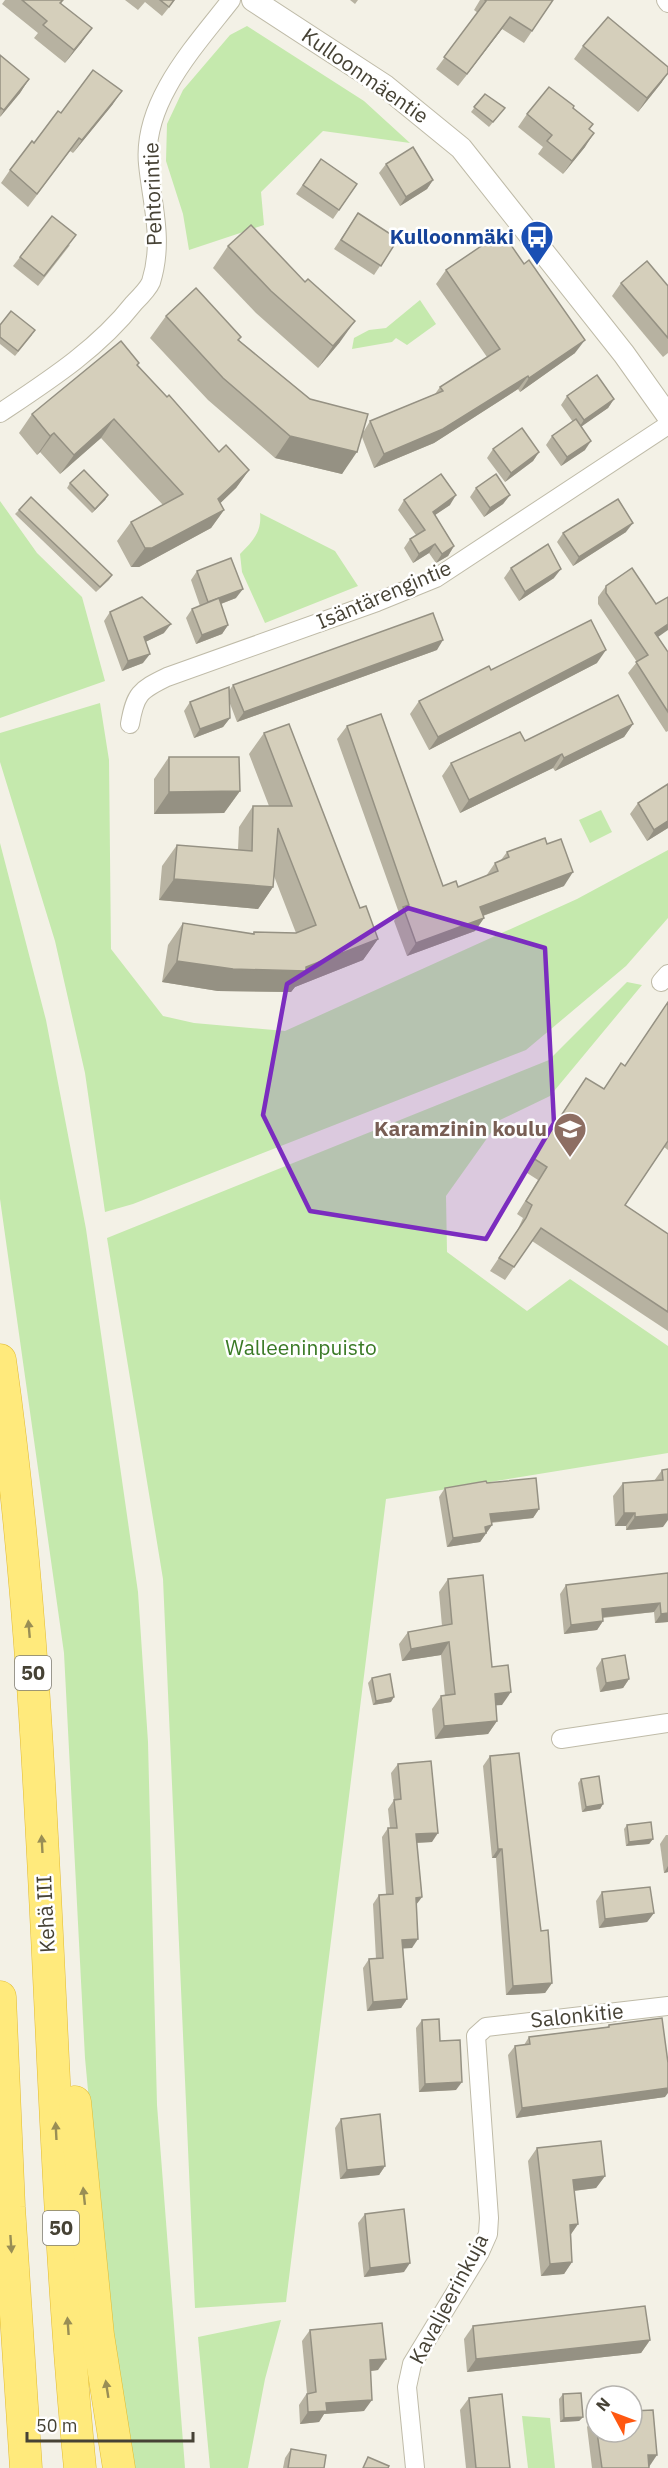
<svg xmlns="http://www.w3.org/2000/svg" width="668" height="2468" font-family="'IBM Plex Sans',sans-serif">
<rect width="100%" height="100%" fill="#f3f1e6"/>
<!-- green -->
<g fill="#c5e9ad">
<polygon points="247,26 364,101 410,143 323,131 261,192 264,225 189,250 183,214 166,161 167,124 183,90 230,35"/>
<polygon points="420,300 436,324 407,345 396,338 392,342 352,349 354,338 369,330 386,328"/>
<polygon points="0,501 37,553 82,597 105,681 0,718"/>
<path d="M260 513 335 551 358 586 265 623 242 572 240 554C253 541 262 532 260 513Z"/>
<polygon points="100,703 109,760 111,949 163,1016 194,1023 285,1031 577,899 668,850 668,918 626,966 526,1050 133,1204 105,1212 85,1073 55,941 0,762 0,733"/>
<polygon points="601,810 612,832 590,843 579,820"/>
<polygon points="0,843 46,1020 86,1229 138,1592 148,1742 157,2105 185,2468 132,2468 112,2349 85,2058 64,1653 0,1199"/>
<polygon points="627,982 642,985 550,1096 500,1120 446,1196 447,1252 527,1311 570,1279 668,1346 668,1453 386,1499 286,2302 195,2308 163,1579 107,1238 549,1060"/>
<polygon points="281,2320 265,2379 248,2468 210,2468 198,2337"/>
<polygon points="522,2416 550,2418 555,2468 528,2468"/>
</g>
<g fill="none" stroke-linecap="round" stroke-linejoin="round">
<defs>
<g id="minor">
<polyline points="666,0 668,3"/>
<path d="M0 413C48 381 98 349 134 303 140 297 148 289 151 282 164 240 152 205 148 164 142 102 196 45 231 0"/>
<path d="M130 724C135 694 140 690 167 677L377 602 436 578 668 425"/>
<polyline points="661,982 668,974"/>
<polyline points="561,1739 668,1723"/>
<polyline points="415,2468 407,2387 412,2364 480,2252 488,2234 489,2218 476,2036 486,2027 668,2006"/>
</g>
<polyline id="tertiary" points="253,0 385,86 461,148 624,354 668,416"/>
<g id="trunk">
<path d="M0 1360C52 1727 44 2099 80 2468"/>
<polyline points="0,1997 9,2207 26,2468"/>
<polyline points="75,2102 98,2335 119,2468"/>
</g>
</defs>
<!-- minor casing -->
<use href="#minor" stroke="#bfbba8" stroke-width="20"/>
<!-- tertiary casing -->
<use href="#tertiary" stroke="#bfbba8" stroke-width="24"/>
<!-- trunk casing -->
<use href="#trunk" stroke="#e2bb31" stroke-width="33"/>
<!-- minor -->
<use href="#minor" stroke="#fff" stroke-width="18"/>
<!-- tertiary -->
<use href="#tertiary" stroke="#fff" stroke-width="22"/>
<!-- trunk -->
<use href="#trunk" stroke="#ffea7c" stroke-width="32"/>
</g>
<!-- wall -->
<g fill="#b7b2a1">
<polygon points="5,0 63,0 61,4 82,42 65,63 34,38 38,33 2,4"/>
<polygon points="125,0 175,0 162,16 145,2 138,10"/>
<polygon points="350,0 358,0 355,4"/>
<polygon points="480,0 553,0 524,43 502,29 458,86 436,69 478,13 474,10"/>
<polygon points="583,46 662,82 638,112 574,59"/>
<polygon points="0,55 29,79 20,93 0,117"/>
<polygon points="485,94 505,108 489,127 471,112"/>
<polygon points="113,104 73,153 70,151 28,207 1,183 10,170 61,113"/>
<polygon points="573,108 589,129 585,147 563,174 538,154 543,147 518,127 527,114"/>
<polygon points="321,159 357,184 333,219 296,194"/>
<polygon points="386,164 433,180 427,189 400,206 379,173"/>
<polygon points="358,213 398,239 374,275 334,249"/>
<polygon points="70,245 38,286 13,266 20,257"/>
<polygon points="228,246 340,342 318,368 256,313 213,268"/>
<polygon points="446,270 575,353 520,392 518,389 434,443 374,468 362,437 342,474 275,458 208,400 150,338 166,316 239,340 310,399 364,431 370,421 435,394 440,387 487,357 436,284"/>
<polygon points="621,283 668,286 668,353 663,357 612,296"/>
<polygon points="0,325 32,335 15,356 0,344"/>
<polygon points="139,363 137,365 219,452 249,470 236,488 220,503 224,510 211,528 139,567 131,567 117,541 131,522 163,505 101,438 60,474 40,452 37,455 19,433 32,414"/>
<polygon points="567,396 614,399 608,408 581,426 585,450 561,466 546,445 552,436 573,422 561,405"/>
<polygon points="493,449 539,452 533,461 505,482 487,458"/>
<polygon points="70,483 108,495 105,500 92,513 67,488"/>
<polygon points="476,488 510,495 503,504 484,517 470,497"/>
<polygon points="404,500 450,505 435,515 454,546 448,556 436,563 429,553 413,563 404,548 410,539 416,535 398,510"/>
<polygon points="19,510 112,575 109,580 96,592 15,514"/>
<polygon points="626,532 573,566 557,542 563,533"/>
<polygon points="511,568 554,578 519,601 504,578"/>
<polygon points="197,571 236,598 221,604 228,625 222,634 196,644 186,618 192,609 200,606 191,580"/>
<polygon points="606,586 658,637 668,652 668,731 666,732 628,673 637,662 598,604 598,597"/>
<polygon points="110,612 164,633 145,642 143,663 122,671 104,621"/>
<polygon points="437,650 237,722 229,701 230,718 223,727 194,738 184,711 190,702 229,691 233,685"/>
<polygon points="597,663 429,750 410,714 419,701 491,670"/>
<polygon points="633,724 624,737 555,771 553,768 460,813 442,776 451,763 525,741"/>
<polygon points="347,726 443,886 458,887 486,876 495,863 501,860 507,852 564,886 483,916 484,918 475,931 407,956 394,921 399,913 337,739"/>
<polygon points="264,733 360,908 378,939 363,960 295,987 291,992 218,991 162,982 168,945 183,923 252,934 254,932 296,933 274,876 273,887 258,909 159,900 162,866 177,845 238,850 239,827 253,806 269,806 249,754"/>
<polygon points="169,757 240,791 224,813 154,814 154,779"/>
<polygon points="668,784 668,828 647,841 630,814 638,803"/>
<polygon points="668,1002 668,1150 664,1147 625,1205 668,1234 668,1331 532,1241 505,1280 490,1271 517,1231 523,1218 517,1214 538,1180 524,1171 577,1091 603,1089 625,1066"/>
<polygon points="668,1469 663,1527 626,1530 626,1526 615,1526 613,1496 623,1483 654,1481 662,1470"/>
<polygon points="487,1483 539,1509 533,1518 491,1523 492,1525 480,1542 447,1547 439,1497 445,1488"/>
<polygon points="668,1573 668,1622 655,1623 654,1612 603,1618 603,1621 597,1630 564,1634 560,1594 566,1585"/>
<polygon points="448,1579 492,1667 502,1705 496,1705 497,1721 488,1734 435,1739 432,1709 441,1696 445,1696 441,1655 402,1661 399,1644 408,1632 442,1626 439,1592"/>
<polygon points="602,1659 629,1679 623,1688 600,1692 596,1668"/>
<polygon points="372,1678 391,1702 373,1705 368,1683"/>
<polygon points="490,1756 541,1931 552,1983 545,1993 506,1995 496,1858 492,1858 483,1766"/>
<polygon points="398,1764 432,1842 417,1843 422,1897 416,1905 412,1948 403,1948 407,1999 401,2008 367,2011 363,1968 369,1959 376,1959 373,1904 379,1895 386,1894 382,1837 388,1828 390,1828 388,1809 394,1800 391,1773"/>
<polygon points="581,1779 603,1804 600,1809 582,1812 578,1783"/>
<polygon points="627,1825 653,1839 649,1844 626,1846 624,1829"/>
<polygon points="666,1835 668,1835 668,1872 664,1873 660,1844"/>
<polygon points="602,1892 654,1913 647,1922 599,1928 596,1901"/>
<polygon points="422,2020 456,2090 419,2092 416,2028"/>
<polygon points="609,2025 665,2097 516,2118 508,2055 515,2046 524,2045 529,2037 607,2027"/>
<polygon points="341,2119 385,2166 379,2175 340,2179 335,2128"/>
<polygon points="537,2148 605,2176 596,2188 574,2191 578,2224 571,2234 572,2262 564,2274 541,2276 528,2161"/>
<polygon points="365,2214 404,2272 364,2277 358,2223"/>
<polygon points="473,2326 650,2340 641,2353 467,2372 464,2339"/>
<polygon points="310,2330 378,2370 371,2371 364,2411 324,2414 319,2422 300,2424 299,2405 307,2393 302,2341"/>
<polygon points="563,2394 583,2417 579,2421 560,2422 559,2399"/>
<polygon points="469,2398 510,2468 466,2468 460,2410"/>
<polygon points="595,2414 596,2414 596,2432 632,2432 649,2468 592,2468 587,2427"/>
<polygon points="291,2449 324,2468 283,2468 285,2458"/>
</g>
<!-- shaded-wall -->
<g fill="#959183">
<polygon points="510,17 502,29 458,86 467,74"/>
<polygon points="92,28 82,42 65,63 74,50"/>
<polygon points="668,73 662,82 638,112 647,98"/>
<polygon points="29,79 20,93 0,117 4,110"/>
<polygon points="122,91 113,104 73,153 82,140"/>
<polygon points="594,133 585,147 563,174 572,161"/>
<polygon points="433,180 427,189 400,206 406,197"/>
<polygon points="355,321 340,342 318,368 333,346"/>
<polygon points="585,340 575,353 520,392 529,378"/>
<polygon points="528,376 518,389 434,443 374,468 384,454"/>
<polygon points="614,399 608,408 578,429 584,420"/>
<polygon points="114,419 101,438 60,474 74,455"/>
<polygon points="54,433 40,452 37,455 50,436"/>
<polygon points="290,436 357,452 342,474 275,458"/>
<polygon points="591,441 585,450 561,466 567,457"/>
<polygon points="539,452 533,461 505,482 511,473"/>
<polygon points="249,470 236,488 205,518 218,499"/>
<polygon points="108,495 105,500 92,513 95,509"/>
<polygon points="456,495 450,505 426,521 433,512"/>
<polygon points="510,495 503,504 484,517 490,508"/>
<polygon points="224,510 211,528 139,567 131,567 145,548"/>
<polygon points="633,523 626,532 573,566 579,557"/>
<polygon points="435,544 429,553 413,563 419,554"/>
<polygon points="454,546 448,556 436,563 442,554"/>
<polygon points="561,569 554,578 519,601 525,592"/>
<polygon points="243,589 236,598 202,611 208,602"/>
<polygon points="171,624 164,633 137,646 144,637"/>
<polygon points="668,624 668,630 648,644 655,633"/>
<polygon points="228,625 222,634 196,644 202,635"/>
<polygon points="443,640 437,650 237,722 244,712"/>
<polygon points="606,650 597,663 429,750 438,737"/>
<polygon points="150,654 143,663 122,671 128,661"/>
<polygon points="230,718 223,727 194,738 200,729"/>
<polygon points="633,724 624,737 555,771 564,758"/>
<polygon points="562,754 553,768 460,813 469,800"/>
<polygon points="240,791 224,813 154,814 169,792"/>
<polygon points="668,821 668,828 647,841 654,830"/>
<polygon points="573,872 564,886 471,920 480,907"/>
<polygon points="174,879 273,887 258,909 159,900"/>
<polygon points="484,918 475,931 407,956 416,943"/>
<polygon points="378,939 363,960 295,987 291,992 218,991 162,982 177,961 306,967"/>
<polygon points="539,1509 533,1518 484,1523 490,1514"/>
<polygon points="624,1513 635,1513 626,1526 615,1526"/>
<polygon points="668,1514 668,1520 663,1527 626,1530 635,1517"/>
<polygon points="492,1525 480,1542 447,1547 453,1538 485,1527"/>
<polygon points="660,1603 654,1612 596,1618 602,1609"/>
<polygon points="668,1613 668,1622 655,1623 661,1614"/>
<polygon points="603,1621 597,1630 564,1634 571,1625"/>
<polygon points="449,1642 441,1655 402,1661 411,1649"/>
<polygon points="629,1679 623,1688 600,1692 606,1683"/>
<polygon points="511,1692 502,1705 486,1706 495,1694"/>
<polygon points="394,1697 391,1702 373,1705 376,1701"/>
<polygon points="497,1721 488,1734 435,1739 444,1726"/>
<polygon points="603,1804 600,1809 582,1812 586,1807"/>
<polygon points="438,1833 432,1842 410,1843 416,1834"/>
<polygon points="653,1839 649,1844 626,1846 629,1842"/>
<polygon points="498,1849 502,1849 496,1858 492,1858"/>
<polygon points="668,1866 668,1872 664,1873"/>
<polygon points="422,1897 415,1906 416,1898"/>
<polygon points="654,1913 647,1922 599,1928 605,1919"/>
<polygon points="418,1939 412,1948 396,1949 402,1940"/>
<polygon points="552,1983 545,1993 506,1995 513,1986"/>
<polygon points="407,1999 401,2008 367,2011 373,2002"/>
<polygon points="462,2082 456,2090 419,2092 425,2084"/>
<polygon points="668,2088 668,2093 665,2097 516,2118 522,2108"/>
<polygon points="385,2166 379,2175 340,2179 347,2170"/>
<polygon points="605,2176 596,2188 564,2192 573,2180"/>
<polygon points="578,2224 569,2237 570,2225"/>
<polygon points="572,2262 564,2274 541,2276 550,2264"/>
<polygon points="410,2263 404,2272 364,2277 370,2268"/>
<polygon points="650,2340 641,2353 467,2372 476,2359"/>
<polygon points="386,2359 378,2370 362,2372 370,2360"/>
<polygon points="372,2400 364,2411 324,2414 319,2422 300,2424 308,2412 326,2403"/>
<polygon points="583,2417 579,2421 560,2422 564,2418"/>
<polygon points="648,2455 657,2455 649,2467"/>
</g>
<!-- building -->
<g fill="#d5cfbb" stroke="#959183" stroke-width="1.5">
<polygon points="22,0 63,0 60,3 92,28 74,50 43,25 47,21"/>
<polygon points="160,0 174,0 169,7"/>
<polygon points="485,0 553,0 532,31 510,17 467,74 444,57 486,1"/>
<polygon points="608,17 668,67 668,73 647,98 583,46"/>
<polygon points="0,55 29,79 4,110 1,108 0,109"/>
<polygon points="93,70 122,91 82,140 79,138 37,194 10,170 32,141 34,143 58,111 61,113"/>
<polygon points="549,87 574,106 573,108 593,124 589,129 594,133 572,161 547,141 552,135 527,114"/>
<polygon points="485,94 505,108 493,122 474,107"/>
<polygon points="413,147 433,180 406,197 386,164"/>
<polygon points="321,159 357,184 339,210 303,185"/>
<polygon points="358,213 398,239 381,266 341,240"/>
<polygon points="52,216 76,235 44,276 20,257"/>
<polygon points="251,225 305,282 308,279 355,321 333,346 271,291 228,246"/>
<polygon points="502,232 524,264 529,260 585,340 529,378 528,376 443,429 384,454 370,421 443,391 440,387 500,349 446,270"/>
<polygon points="647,261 668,286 668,338 621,283"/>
<polygon points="196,288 241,337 238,340 310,399 368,414 357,452 290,436 223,378 166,316"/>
<polygon points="11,311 35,330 18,351 0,337 0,325"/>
<polygon points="121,341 139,363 137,365 167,397 169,395 219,452 226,445 249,470 218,499 224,510 152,548 145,548 131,522 183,494 114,419 74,455 54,433 50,436 32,414"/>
<polygon points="597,375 614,399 584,420 567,396"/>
<polygon points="576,419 591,441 567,457 552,436"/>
<polygon points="522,428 539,452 511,473 493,449"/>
<polygon points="84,470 108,495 95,509 70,483"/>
<polygon points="441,474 456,495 433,512 454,546 442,554 435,544 419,554 410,539 425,530 404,500"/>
<polygon points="496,474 510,495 490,508 476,488"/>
<polygon points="31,497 112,575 100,587 19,510"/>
<polygon points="618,499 633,523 579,557 563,533"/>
<polygon points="548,544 561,569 525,592 511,568"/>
<polygon points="231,558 243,589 208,602 197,571"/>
<polygon points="632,568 656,604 668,597 668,624 655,633 668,652 668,712 636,662 648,655 606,593 606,586"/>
<polygon points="142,597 171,624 144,637 150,654 128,661 110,612"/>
<polygon points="219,598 228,625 202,635 192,609"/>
<polygon points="433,613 443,640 244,712 233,685"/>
<polygon points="591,620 606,650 438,737 419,701 489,666 491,670"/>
<polygon points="229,687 230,718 200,729 190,702"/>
<polygon points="618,695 633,724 564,758 562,754 469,800 451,763 520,732 525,741"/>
<polygon points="381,714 443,886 456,881 458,887 498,871 495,863 509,857 507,852 545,838 547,844 561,839 573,872 480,907 484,918 416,943 403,907 409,905 347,726"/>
<polygon points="289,724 360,908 366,906 378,939 306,967 306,971 233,969 177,961 183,923 254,934 254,932 296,933 316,925 278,828 273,887 174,879 177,845 252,851 253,806 292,806 264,733"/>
<polygon points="169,757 239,757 240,791 169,792"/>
<polygon points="668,784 668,821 654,830 638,803"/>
<polygon points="668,1002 668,1141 625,1205 668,1234 668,1312 541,1228 514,1267 499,1258 526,1218 532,1205 526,1201 547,1167 533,1158 586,1078 604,1089 621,1063 625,1066"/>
<polygon points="668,1469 668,1514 635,1517 635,1513 624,1513 623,1483 663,1480 662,1470"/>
<polygon points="536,1478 539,1509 490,1514 492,1525 485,1527 486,1533 453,1538 445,1488 486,1481 487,1483"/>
<polygon points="668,1573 668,1613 661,1614 660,1603 602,1609 603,1621 571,1625 566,1585"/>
<polygon points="483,1575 492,1667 508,1665 511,1692 495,1694 497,1721 444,1726 441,1696 455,1694 449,1642 411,1649 408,1632 452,1624 448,1579"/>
<polygon points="625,1655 629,1679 606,1683 602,1659"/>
<polygon points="390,1674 394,1697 376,1701 372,1678"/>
<polygon points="519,1753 541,1931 548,1930 552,1983 513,1986 502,1849 498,1849 490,1756"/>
<polygon points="431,1761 438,1833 416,1834 422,1897 416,1898 418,1939 402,1940 407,1999 373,2002 369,1959 383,1958 379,1895 393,1894 388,1828 397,1828 394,1800 401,1799 398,1764"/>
<polygon points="599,1776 603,1804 586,1807 581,1779"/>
<polygon points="651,1822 653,1839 629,1842 627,1825"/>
<polygon points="650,1887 654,1913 605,1919 602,1892"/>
<polygon points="662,2018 668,2063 668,2088 522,2108 515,2046 530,2044 529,2037 609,2027 609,2025"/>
<polygon points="439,2019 440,2041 460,2040 462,2082 425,2084 422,2020"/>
<polygon points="380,2114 385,2166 347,2170 341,2119"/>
<polygon points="601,2141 605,2176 573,2180 578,2224 570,2225 572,2262 550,2264 537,2148"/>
<polygon points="404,2209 410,2263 370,2268 365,2214"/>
<polygon points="645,2306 650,2340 476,2359 473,2326"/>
<polygon points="382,2323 386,2359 370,2360 372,2400 326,2403 327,2411 308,2412 307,2394 316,2392 310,2330"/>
<polygon points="581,2393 583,2417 564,2418 563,2394"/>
<polygon points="502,2394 510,2468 476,2468 469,2398"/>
<polygon points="653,2410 657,2455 648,2455 649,2468 602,2468 597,2432 632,2432 632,2411"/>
<polygon points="291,2449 326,2455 324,2468 288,2468"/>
<polygon points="368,2457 389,2466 388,2468 363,2468"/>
</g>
<!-- one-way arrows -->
<defs><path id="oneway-solid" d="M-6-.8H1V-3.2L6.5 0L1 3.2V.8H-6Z" transform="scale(1.5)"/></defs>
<g fill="#998e55">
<use href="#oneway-solid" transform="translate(29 1629) rotate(-95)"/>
<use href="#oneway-solid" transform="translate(42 1844) rotate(-93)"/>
<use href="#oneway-solid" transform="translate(56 2131) rotate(-93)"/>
<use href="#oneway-solid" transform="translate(84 2196) rotate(-96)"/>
<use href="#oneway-solid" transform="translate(11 2244) rotate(86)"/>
<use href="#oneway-solid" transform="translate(68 2326) rotate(-94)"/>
<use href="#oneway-solid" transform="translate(107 2389) rotate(-99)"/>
</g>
<!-- marked area -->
<path fill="#7b2cbf" fill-opacity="0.2" stroke="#7b2cbf" stroke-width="4.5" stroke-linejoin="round" d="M408 908 545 948 554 1123 486 1239 310 1211 263 1115 287 984Z"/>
<!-- icons -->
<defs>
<symbol id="bus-pin" viewBox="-11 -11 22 30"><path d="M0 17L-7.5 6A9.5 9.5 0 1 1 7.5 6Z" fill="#1a4fb4" stroke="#fff"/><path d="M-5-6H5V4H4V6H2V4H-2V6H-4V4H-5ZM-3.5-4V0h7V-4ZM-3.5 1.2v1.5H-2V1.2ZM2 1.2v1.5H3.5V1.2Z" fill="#fff"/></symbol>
<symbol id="school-pin" viewBox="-11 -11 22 30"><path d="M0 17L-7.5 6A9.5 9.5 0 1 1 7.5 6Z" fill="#8d6e63" stroke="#fff"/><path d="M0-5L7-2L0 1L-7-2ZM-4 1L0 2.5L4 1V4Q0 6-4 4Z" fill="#fff"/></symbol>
</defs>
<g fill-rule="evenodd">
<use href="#bus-pin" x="518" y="218" width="38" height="52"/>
<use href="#school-pin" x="551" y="1110" width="38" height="52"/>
</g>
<g text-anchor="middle" stroke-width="5" stroke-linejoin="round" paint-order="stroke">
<!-- shield labels -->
<g fill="#fff" stroke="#7e7b72" stroke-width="1.5">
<rect x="15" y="1656" width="36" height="34" rx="4.5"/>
<rect x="43" y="2211" width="36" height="34" rx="4.5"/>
</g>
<g font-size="20" font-weight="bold" fill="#464235">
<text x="33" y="1680">50</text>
<text x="61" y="2235">50</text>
</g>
<!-- street labels -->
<g font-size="21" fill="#464235" stroke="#fff">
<text transform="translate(365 76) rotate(35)" y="7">Kulloonmäentie</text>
<text transform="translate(153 194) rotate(-92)" y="7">Pehtorintie</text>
<text transform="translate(384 595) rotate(-23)" y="7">Isäntärengintie</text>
<text transform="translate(46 1914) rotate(-93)" y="7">Kehä III</text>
<text transform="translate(577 2016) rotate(-6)" y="7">Salonkitie</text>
<text transform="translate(449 2299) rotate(-62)" y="7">Kavaljeerinkuja</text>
</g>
<!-- transit labels -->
<g font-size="21" font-weight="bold" fill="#164399" stroke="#fff" text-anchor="end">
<text x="514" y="244">Kulloonmäki</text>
</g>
<!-- education labels -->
<g font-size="21" font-weight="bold" fill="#785e54" stroke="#fff" text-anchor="end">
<text x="547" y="1136">Karamzinin koulu</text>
</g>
<!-- park labels -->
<g font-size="21" fill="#3a7a26" stroke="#fff">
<text x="301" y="1355">Walleeninpuisto</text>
</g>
</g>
<!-- north arrow -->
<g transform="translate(614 2414) rotate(311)"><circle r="28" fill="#ffffff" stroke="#b5b3ae" stroke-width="1.5"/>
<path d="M0-4.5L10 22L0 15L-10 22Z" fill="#ff5811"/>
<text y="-9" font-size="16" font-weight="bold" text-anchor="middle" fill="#464235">N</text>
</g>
<!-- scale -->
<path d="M27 2432v9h166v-9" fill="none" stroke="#464235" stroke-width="3"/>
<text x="36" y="2432" font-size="18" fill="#464235" stroke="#ffffff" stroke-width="4.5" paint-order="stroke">50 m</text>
</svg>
